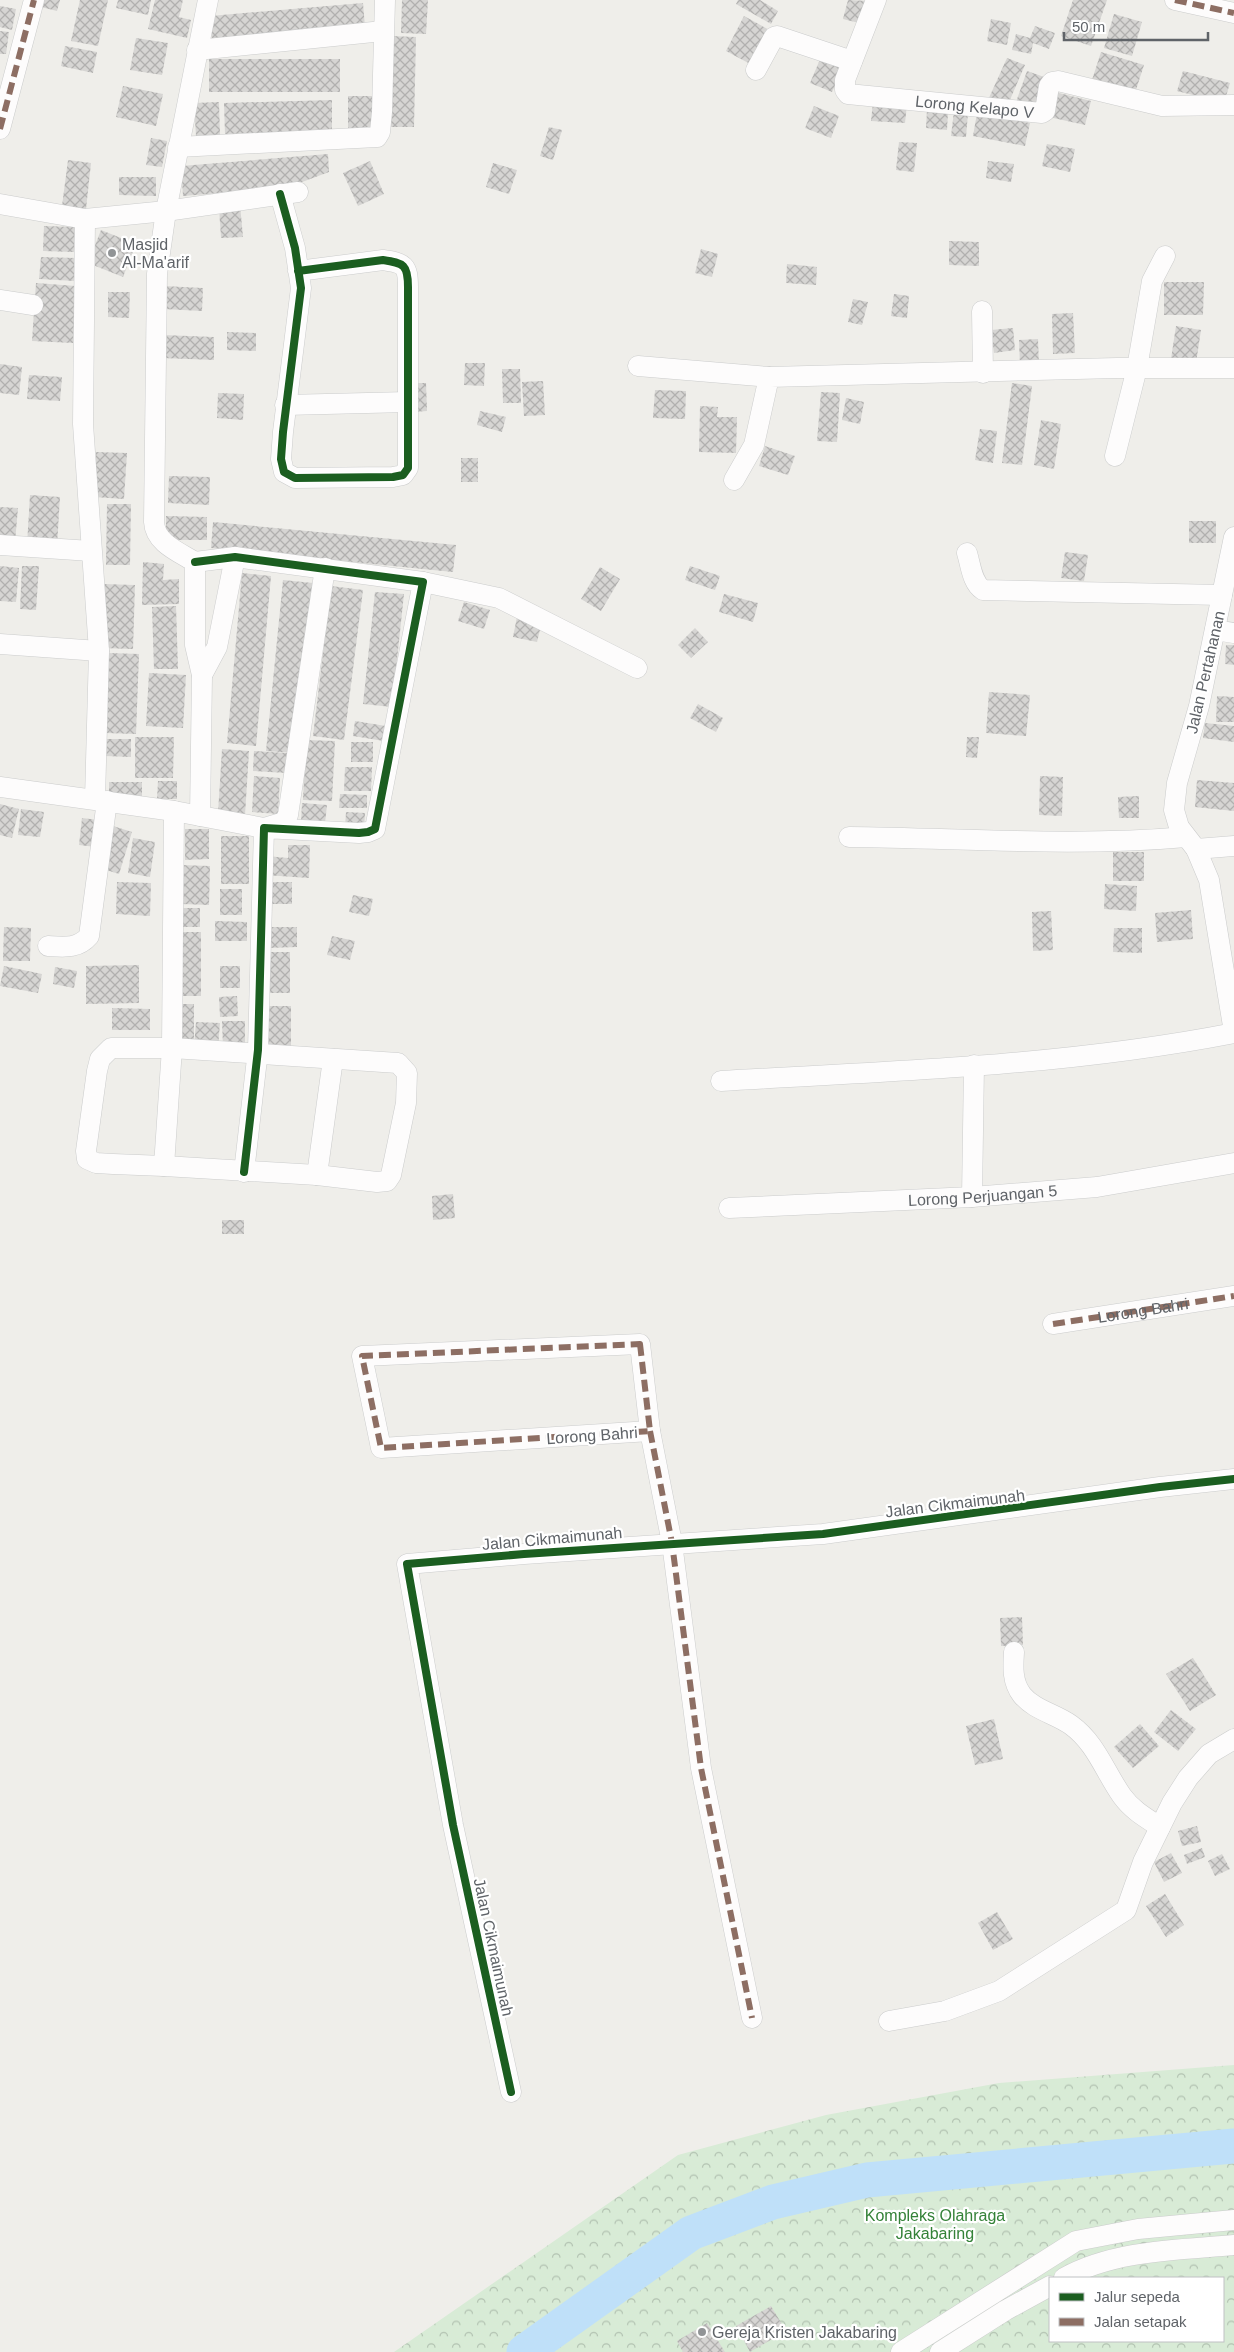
<svg xmlns="http://www.w3.org/2000/svg" width="1234" height="2352" font-family="Helvetica,sans-serif">
<defs>
<pattern id="park-crowns" width="20" height="18" patternUnits="userSpaceOnUse" patternTransform="scale(1.25)"><rect width="20" height="18" fill="#d8ebd6"/><path d="M2 6a3 3 0 1 1 6 0M12 15a3 3 0 1 1 6 0" fill="none" stroke="#b2c2b1"/></pattern>
<pattern id="building-cross-hatch" width="8" height="8" patternUnits="userSpaceOnUse" patternTransform="scale(1.25)"><rect width="8" height="8" fill="#d6d5d3"/><path d="M0 0l8 8M0 8l8-8" fill="none" stroke="#b1b0af"/></pattern>
</defs>
<rect width="100%" height="100%" fill="#efeeea"/>
<!-- park -->
<path fill="url(#park-crowns)" fill-rule="evenodd" d="M1234 2065V2352H394L678 2155 826 2115 999 2083ZM1050 2278H1223V2341H1050Z"/>
<g fill="none" stroke-linecap="round" stroke-linejoin="round">
<!-- river -->
<polyline stroke="#bfe0f9" stroke-width="35" points="524,2352 691,2233 773,2202 867,2180 1234,2146"/>
</g>
<!-- building -->
<g fill="url(#building-cross-hatch)">
<polygon points="35,0 60,0 57,11 33,5"/>
<polygon points="80,0 108,0 98,46 71,41"/>
<polygon points="118,0 151,0 148,15 116,8"/>
<polygon points="155,0 183,0 179,17 191,20 187,38 148,29"/>
<polygon points="402,0 428,0 426,34 401,33"/>
<polygon points="738,0 760,0 778,11 771,24 736,4"/>
<polygon points="848,0 869,1 863,24 843,19"/>
<polygon points="1073,0 1107,0 1091,46 1061,36"/>
<polygon points="363,3 365,27 212,40 210,16"/>
<polygon points="0,6 16,9 12,30 0,27"/>
<polygon points="1114,14 1142,22 1132,56 1104,48"/>
<polygon points="744,16 773,32 754,66 726,51"/>
<polygon points="991,19 1011,23 1007,45 987,41"/>
<polygon points="1035,26 1055,33 1049,49 1033,43 1031,54 1012,50 1016,34 1030,38"/>
<polygon points="0,31 9,32 6,54 0,54"/>
<polygon points="391,36 416,37 414,127 389,127"/>
<polygon points="136,38 168,43 162,75 130,70"/>
<polygon points="65,46 97,52 93,73 61,66"/>
<polygon points="1101,52 1144,65 1135,93 1092,80"/>
<polygon points="821,57 844,67 832,92 810,83"/>
<polygon points="1007,58 1025,65 1006,109 988,100"/>
<rect x="209" y="59" width="131" height="33"/>
<polygon points="1027,71 1047,78 1037,108 1016,102"/>
<polygon points="1183,71 1230,83 1224,103 1177,91"/>
<polygon points="123,86 163,94 156,126 116,117"/>
<polygon points="1055,92 1091,101 1085,125 1049,117"/>
<rect x="348" y="96" width="28" height="39"/>
<polygon points="332,100 332,131 225,134 224,103"/>
<polygon points="219,102 220,135 196,136 194,103"/>
<polygon points="873,102 907,104 905,123 871,121"/>
<polygon points="814,106 839,116 831,138 805,128"/>
<polygon points="927,110 948,112 947,130 926,128"/>
<polygon points="954,111 968,113 966,137 951,136"/>
<polygon points="977,113 1030,123 1025,146 973,136"/>
<polygon points="549,127 562,130 553,160 540,156"/>
<polygon points="151,138 167,141 162,167 146,165"/>
<polygon points="899,142 917,143 914,172 896,170"/>
<polygon points="1047,144 1075,149 1070,172 1042,166"/>
<polygon points="328,154 329,172 286,188 183,196 181,166"/>
<polygon points="68,160 91,163 86,209 62,206"/>
<polygon points="370,161 384,194 358,206 343,173"/>
<polygon points="988,161 1014,164 1011,182 986,178"/>
<polygon points="493,163 517,170 509,194 486,187"/>
<polygon points="119,177 156,177 156,196 119,195"/>
<polygon points="240,205 243,237 221,238 219,207"/>
<polygon points="44,226 75,227 74,252 43,251"/>
<polygon points="101,230 136,244 123,277 88,263"/>
<polygon points="949,241 979,242 979,266 949,265"/>
<polygon points="701,249 718,254 712,277 695,273"/>
<polygon points="41,257 76,258 75,281 39,279"/>
<polygon points="787,264 817,267 816,285 786,283"/>
<polygon points="1164,282 1204,282 1203,315 1164,315"/>
<polygon points="36,283 76,286 73,343 32,341"/>
<polygon points="164,286 203,288 202,311 163,309"/>
<polygon points="108,292 130,292 129,318 108,317"/>
<polygon points="894,294 909,296 907,318 891,316"/>
<polygon points="853,299 868,302 862,325 848,322"/>
<polygon points="1073,313 1075,353 1053,354 1052,314"/>
<polygon points="1176,326 1201,330 1196,363 1171,359"/>
<polygon points="1013,328 1015,350 994,353 991,330"/>
<polygon points="227,332 256,333 256,351 227,350"/>
<polygon points="163,335 214,337 214,360 162,358"/>
<polygon points="1038,339 1039,366 1020,367 1019,340"/>
<polygon points="465,363 485,363 484,386 464,385"/>
<polygon points="0,364 22,367 19,395 0,393"/>
<polygon points="502,369 520,369 521,403 503,403"/>
<polygon points="29,375 62,377 60,401 27,399"/>
<polygon points="543,381 545,415 524,416 522,382"/>
<polygon points="413,383 426,383 427,411 414,412"/>
<polygon points="1012,383 1032,386 1022,465 1002,463"/>
<polygon points="655,390 686,391 685,419 653,418"/>
<polygon points="821,392 840,393 837,442 817,441"/>
<polygon points="218,393 244,394 243,420 217,418"/>
<polygon points="846,398 864,402 860,424 842,420"/>
<polygon points="700,406 718,407 717,417 737,417 736,453 699,452"/>
<polygon points="480,411 506,417 502,432 477,425"/>
<polygon points="1041,420 1061,424 1054,469 1034,465"/>
<polygon points="980,429 997,431 993,463 975,460"/>
<polygon points="765,446 795,456 788,475 759,466"/>
<polygon points="96,452 127,453 124,499 94,497"/>
<rect x="461" y="458" width="17" height="24"/>
<polygon points="169,476 210,477 209,505 168,503"/>
<polygon points="30,495 60,497 57,546 27,545"/>
<polygon points="107,504 131,504 130,565 106,565"/>
<polygon points="0,507 18,508 15,542 0,541"/>
<polygon points="166,516 207,517 207,540 166,540"/>
<rect x="1189" y="521" width="27" height="22"/>
<polygon points="213,522 456,545 453,572 211,548"/>
<polygon points="1065,552 1088,555 1084,581 1061,578"/>
<polygon points="143,562 164,564 163,580 179,579 179,604 142,605"/>
<polygon points="0,566 19,568 16,602 0,601"/>
<polygon points="22,566 39,566 36,610 20,609"/>
<polygon points="690,566 720,576 715,590 685,580"/>
<polygon points="600,567 620,579 601,611 581,599"/>
<polygon points="242,573 271,576 256,746 227,743"/>
<polygon points="283,580 313,583 296,753 266,751"/>
<polygon points="103,584 135,585 133,649 101,648"/>
<polygon points="331,586 363,590 344,740 313,736"/>
<polygon points="375,592 404,594 392,707 363,704"/>
<polygon points="724,594 758,603 753,622 719,612"/>
<polygon points="464,602 490,610 484,629 458,621"/>
<polygon points="176,606 178,669 154,669 152,607"/>
<polygon points="517,617 542,622 537,642 513,637"/>
<polygon points="695,628 708,642 691,658 678,645"/>
<polygon points="1226,645 1234,645 1234,665 1225,664"/>
<polygon points="108,653 139,654 136,734 105,733"/>
<polygon points="149,673 186,675 183,728 146,726"/>
<polygon points="989,692 1030,695 1026,736 986,733"/>
<polygon points="1217,696 1234,697 1234,722 1216,722"/>
<polygon points="698,704 723,718 716,732 690,718"/>
<polygon points="355,721 386,726 384,741 353,736"/>
<polygon points="1205,723 1234,726 1234,742 1203,738"/>
<polygon points="135,737 174,737 173,778 135,778"/>
<polygon points="967,737 979,737 977,758 966,757"/>
<polygon points="106,739 131,739 131,757 105,756"/>
<polygon points="306,740 335,741 332,801 303,800"/>
<rect x="351" y="742" width="22" height="20"/>
<polygon points="222,749 249,751 245,815 218,813"/>
<polygon points="254,751 287,753 286,773 253,771"/>
<polygon points="345,767 372,767 371,791 344,791"/>
<polygon points="254,776 280,778 278,814 252,812"/>
<polygon points="1040,776 1063,777 1062,816 1039,815"/>
<polygon points="1197,780 1234,783 1234,811 1195,807"/>
<polygon points="158,781 177,781 177,799 157,799"/>
<rect x="109" y="782" width="33" height="15"/>
<polygon points="340,794 367,795 367,808 339,808"/>
<polygon points="1139,796 1139,818 1119,818 1118,797"/>
<polygon points="302,803 327,805 325,823 301,822"/>
<polygon points="0,804 19,809 12,838 0,835"/>
<polygon points="21,809 44,812 40,837 18,835"/>
<polygon points="346,812 365,813 364,829 345,827"/>
<polygon points="82,818 98,820 96,847 79,845"/>
<polygon points="113,826 132,832 119,874 100,868"/>
<polygon points="185,829 209,829 209,859 185,860"/>
<rect x="221" y="836" width="28" height="48"/>
<polygon points="133,838 155,842 150,877 128,873"/>
<polygon points="288,845 310,845 309,878 265,875 266,856 288,858"/>
<rect x="1113" y="852" width="31" height="29"/>
<polygon points="181,865 210,866 209,905 181,904"/>
<polygon points="117,882 151,883 150,916 116,914"/>
<rect x="271" y="882" width="21" height="22"/>
<polygon points="1105,884 1137,886 1136,911 1104,909"/>
<rect x="220" y="889" width="22" height="26"/>
<polygon points="353,895 373,899 369,916 349,912"/>
<rect x="183" y="908" width="17" height="19"/>
<polygon points="1191,910 1193,939 1157,942 1155,913"/>
<polygon points="1051,911 1053,950 1033,951 1032,912"/>
<polygon points="215,921 247,922 247,941 215,941"/>
<polygon points="4,927 31,928 30,961 3,961"/>
<polygon points="268,927 297,927 297,947 268,948"/>
<polygon points="1114,928 1142,928 1142,953 1113,952"/>
<rect x="179" y="932" width="22" height="64"/>
<polygon points="332,936 355,941 350,960 327,955"/>
<rect x="266" y="952" width="24" height="41"/>
<polygon points="139,965 139,1003 86,1004 86,966"/>
<polygon points="4,966 42,974 38,993 0,986"/>
<rect x="220" y="966" width="20" height="22"/>
<polygon points="55,967 77,971 74,988 53,984"/>
<polygon points="237,996 238,1016 220,1017 219,997"/>
<rect x="180" y="1004" width="14" height="37"/>
<polygon points="267,1006 291,1006 291,1048 267,1049"/>
<polygon points="112,1008 150,1009 150,1030 112,1030"/>
<polygon points="222,1021 245,1021 245,1047 223,1048"/>
<polygon points="196,1022 220,1023 218,1048 194,1047"/>
<polygon points="453,1194 455,1218 433,1220 432,1196"/>
<rect x="222" y="1220" width="22" height="14"/>
<polygon points="1022,1617 1023,1645 1001,1646 1000,1618"/>
<polygon points="1193,1658 1216,1695 1190,1711 1166,1674"/>
<polygon points="1171,1710 1196,1729 1178,1751 1154,1732"/>
<polygon points="994,1719 1003,1759 975,1765 966,1726"/>
<polygon points="1140,1724 1159,1746 1133,1768 1114,1747"/>
<polygon points="1197,1826 1201,1842 1182,1846 1178,1831"/>
<polygon points="1202,1848 1205,1857 1187,1864 1184,1855"/>
<polygon points="1171,1853 1182,1873 1164,1882 1154,1862"/>
<polygon points="1222,1854 1230,1869 1215,1876 1208,1861"/>
<polygon points="1165,1894 1184,1925 1166,1937 1146,1906"/>
<polygon points="997,1912 1013,1939 993,1950 978,1923"/>
<polygon points="771,2306 786,2331 750,2352 736,2326"/>
<polygon points="707,2323 725,2352 683,2352 677,2341"/>
</g>
<g fill="none" stroke-linecap="round" stroke-linejoin="round">
<defs>
<g id="minor">
<path id="s1" d="M876 0 845 80V90L848 94 1042 113 1045 111 1049 86 1052 82 1058 81 1162 106 1234 105"/>
<polyline points="1175,0 1234,13"/>
<polyline points="197,50 383,31"/>
<polyline points="756,70 774,37 777,36 852,61"/>
<polyline points="0,129 34,0"/>
<polyline points="178,147 377,137 380,132 382,112 385,0"/>
<path d="M280 194 295 248 301 288 283 432 281 459 284 472 295 478 393 477 403 475 408 468V287C408 265 404 263 383 260L298 271"/>
<polyline points="0,204 85,219 166,211 298,192"/>
<polyline points="85,219 83,424 99,651 95,799"/>
<polyline points="0,300 33,305"/>
<polyline points="982,311 983,373"/>
<polyline points="638,366 769,377"/>
<polyline points="285,405 408,402"/>
<polyline points="1115,456 1137,368 1152,281 1165,256"/>
<polyline points="734,480 754,445 769,377 1117,368 1234,368"/>
<polyline points="1234,537 1199,706 1177,783 1174,810 1179,827 1196,849 1209,880 1234,1032"/>
<polyline points="0,545 91,551"/>
<path d="M967 553C971 566 972 583 983 590L1222 595"/>
<polyline points="195,562 235,557 423,582 375,829 368,832 359,833 264,828 258,1050 244,1172"/>
<polyline points="423,582 499,598 637,668"/>
<polyline points="1215,630 1234,633"/>
<polyline points="0,644 99,651"/>
<polyline points="202,675 217,647 235,557"/>
<polyline points="0,787 174,811 264,828 284,822 288,815 325,568"/>
<path d="M200 816 202 675 195 645V562C179 552 155 543 154 522L157 274 166 211 208 0"/>
<path d="M849 837C961 838 1074 847 1186 837"/>
<polyline points="1196,849 1234,846"/>
<path d="M48 946C64 947 78 949 89 936L107 801"/>
<polygon points="111,1048 172,1048 398,1063 407,1073 406,1103 391,1175 387,1181 377,1182 317,1175 164,1166 113,1164 96,1163 87,1159 86,1151 97,1071 100,1059"/>
<path d="M721 1081C892 1071 1065 1066 1234 1033"/>
<polyline points="164,1166 172,1048 174,811"/>
<polyline points="317,1175 333,1059"/>
<polyline points="972,1197 974,1065"/>
<path id="s2" d="M729 1208 972 1197 1097 1187 1234 1163"/>
<path id="s3" d="M1053 1324 1234 1296"/>
<polygon points="640,1344 650,1431 381,1448 362,1356"/>
<polyline points="650,1431 672,1543 701,1768 752,2018"/>
<path d="M1014 1652C1013 1667 1012 1682 1022 1695 1034 1710 1056 1714 1071 1725 1096 1743 1105 1772 1122 1796 1132 1810 1146 1818 1160 1827"/>
<polyline points="889,2021 945,2011 999,1991 1126,1910 1143,1862 1172,1803 1188,1778 1209,1754 1234,1739"/>
<polyline points="511,2092 453,1825 407,1564 524,1554 823,1534 1160,1487 1234,1479"/>
<path d="M1064 2278C1114 2250 1178 2250 1234 2245"/>
<polyline points="901,2352 1076,2241 1138,2229 1234,2220"/>
<polyline points="940,2352 1006,2310 1050,2286"/>
</g>
</defs>
<!-- minor casing -->
<use href="#minor" stroke="#cbcccc" stroke-width="21"/>
<!-- minor -->
<use href="#minor" stroke="#fdfcfc" stroke-width="20"/>
<!-- quiet -->
<g stroke="#8d6e63" stroke-width="6" stroke-dasharray="12 6" stroke-linecap="butt">
<polyline points="1175,0 1234,13"/>
<polyline points="0,129 34,0"/>
<polyline points="1053,1324 1234,1296"/>
<polygon points="640,1344 650,1431 381,1448 362,1356"/>
<polyline points="650,1431 672,1543 701,1768 752,2018"/>
</g>
<defs>
<g id="cycleway">
<path d="M280 194 295 248 301 288 283 432 281 459 284 472 295 478 393 477 403 475 408 468V287C408 265 404 263 383 260L298 271"/>
<polyline points="195,562 235,557 423,582 375,829 368,832 359,833 264,828 258,1050 244,1172"/>
<polyline points="511,2092 453,1825 407,1564 524,1554 823,1534 1160,1487 1234,1479"/>
</g>
</defs>
<!-- cycleway casing -->
<use href="#cycleway" stroke="#fff" stroke-width="11"/>
<!-- cycleway -->
<use href="#cycleway" stroke="#1b5e20" stroke-width="8"/>
</g>
<!-- markers -->
<g fill="#919496" stroke="#fff" stroke-width="2">
<circle cx="112" cy="253" r="5"/>
<circle cx="702" cy="2332" r="5"/>
</g>
<g text-anchor="middle" stroke-width="4.5" stroke-linejoin="round" paint-order="stroke">
<!-- street labels -->
<g font-size="16" fill="#5f6368" stroke="#fff">
<text dy="6" stroke="none"><textPath href="#s1" startOffset="228">Lorong Kelapo V</textPath></text>
<text transform="translate(1205 672) rotate(-77)" y="6">Jalan Pertahanan</text>
<text dy="6" stroke="none"><textPath href="#s2" startOffset="254">Lorong Perjuangan 5</textPath></text>
<text dy="6" stroke="none"><textPath href="#s3" startOffset="91">Lorong Bahri</textPath></text>
<text transform="translate(592 1435) rotate(-4)" y="6">Lorong Bahri</text>
<text transform="translate(955 1503) rotate(-7)" y="6">Jalan Cikmaimunah</text>
<text transform="translate(552 1538) rotate(-5)" y="6">Jalan Cikmaimunah</text>
<text transform="translate(494 1947) rotate(78)" y="6">Jalan Cikmaimunah</text>
</g>
<!-- poi labels -->
<g font-size="16" fill="#5f6368" stroke="#fff" text-anchor="start">
<text x="122" y="250">Masjid<tspan x="122" dy="18">Al-Ma'arif</tspan></text>
<text x="712" y="2338">Gereja Kristen Jakabaring</text>
</g>
<!-- park labels -->
<g font-size="16" fill="#348238" stroke="#fff">
<text x="935" y="2221">Kompleks Olahraga<tspan x="935" dy="18">Jakabaring</tspan></text>
</g>
</g>
<!-- legend -->
<rect x="1049" y="2277" width="175" height="65" fill="#ffffff" stroke="#bfc1c3"/>
<rect x="1059" y="2293" width="25" height="8" fill="#1b5e20" stroke="#bfc1c3"/>
<text x="1094" y="2302" font-size="15" fill="#5f6368">Jalur sepeda</text>
<rect x="1059" y="2318" width="25" height="8" fill="#8d6e63" stroke="#bfc1c3"/>
<text x="1094" y="2327" font-size="15" fill="#5f6368">Jalan setapak</text>
<!-- scale -->
<path d="M1064 32v8h144v-8" fill="none" stroke="#5f6368" stroke-width="2.5"/>
<text x="1072" y="32" font-size="15" fill="#5f6368" stroke="#ffffff" stroke-width="4" paint-order="stroke">50 m</text>
</svg>
